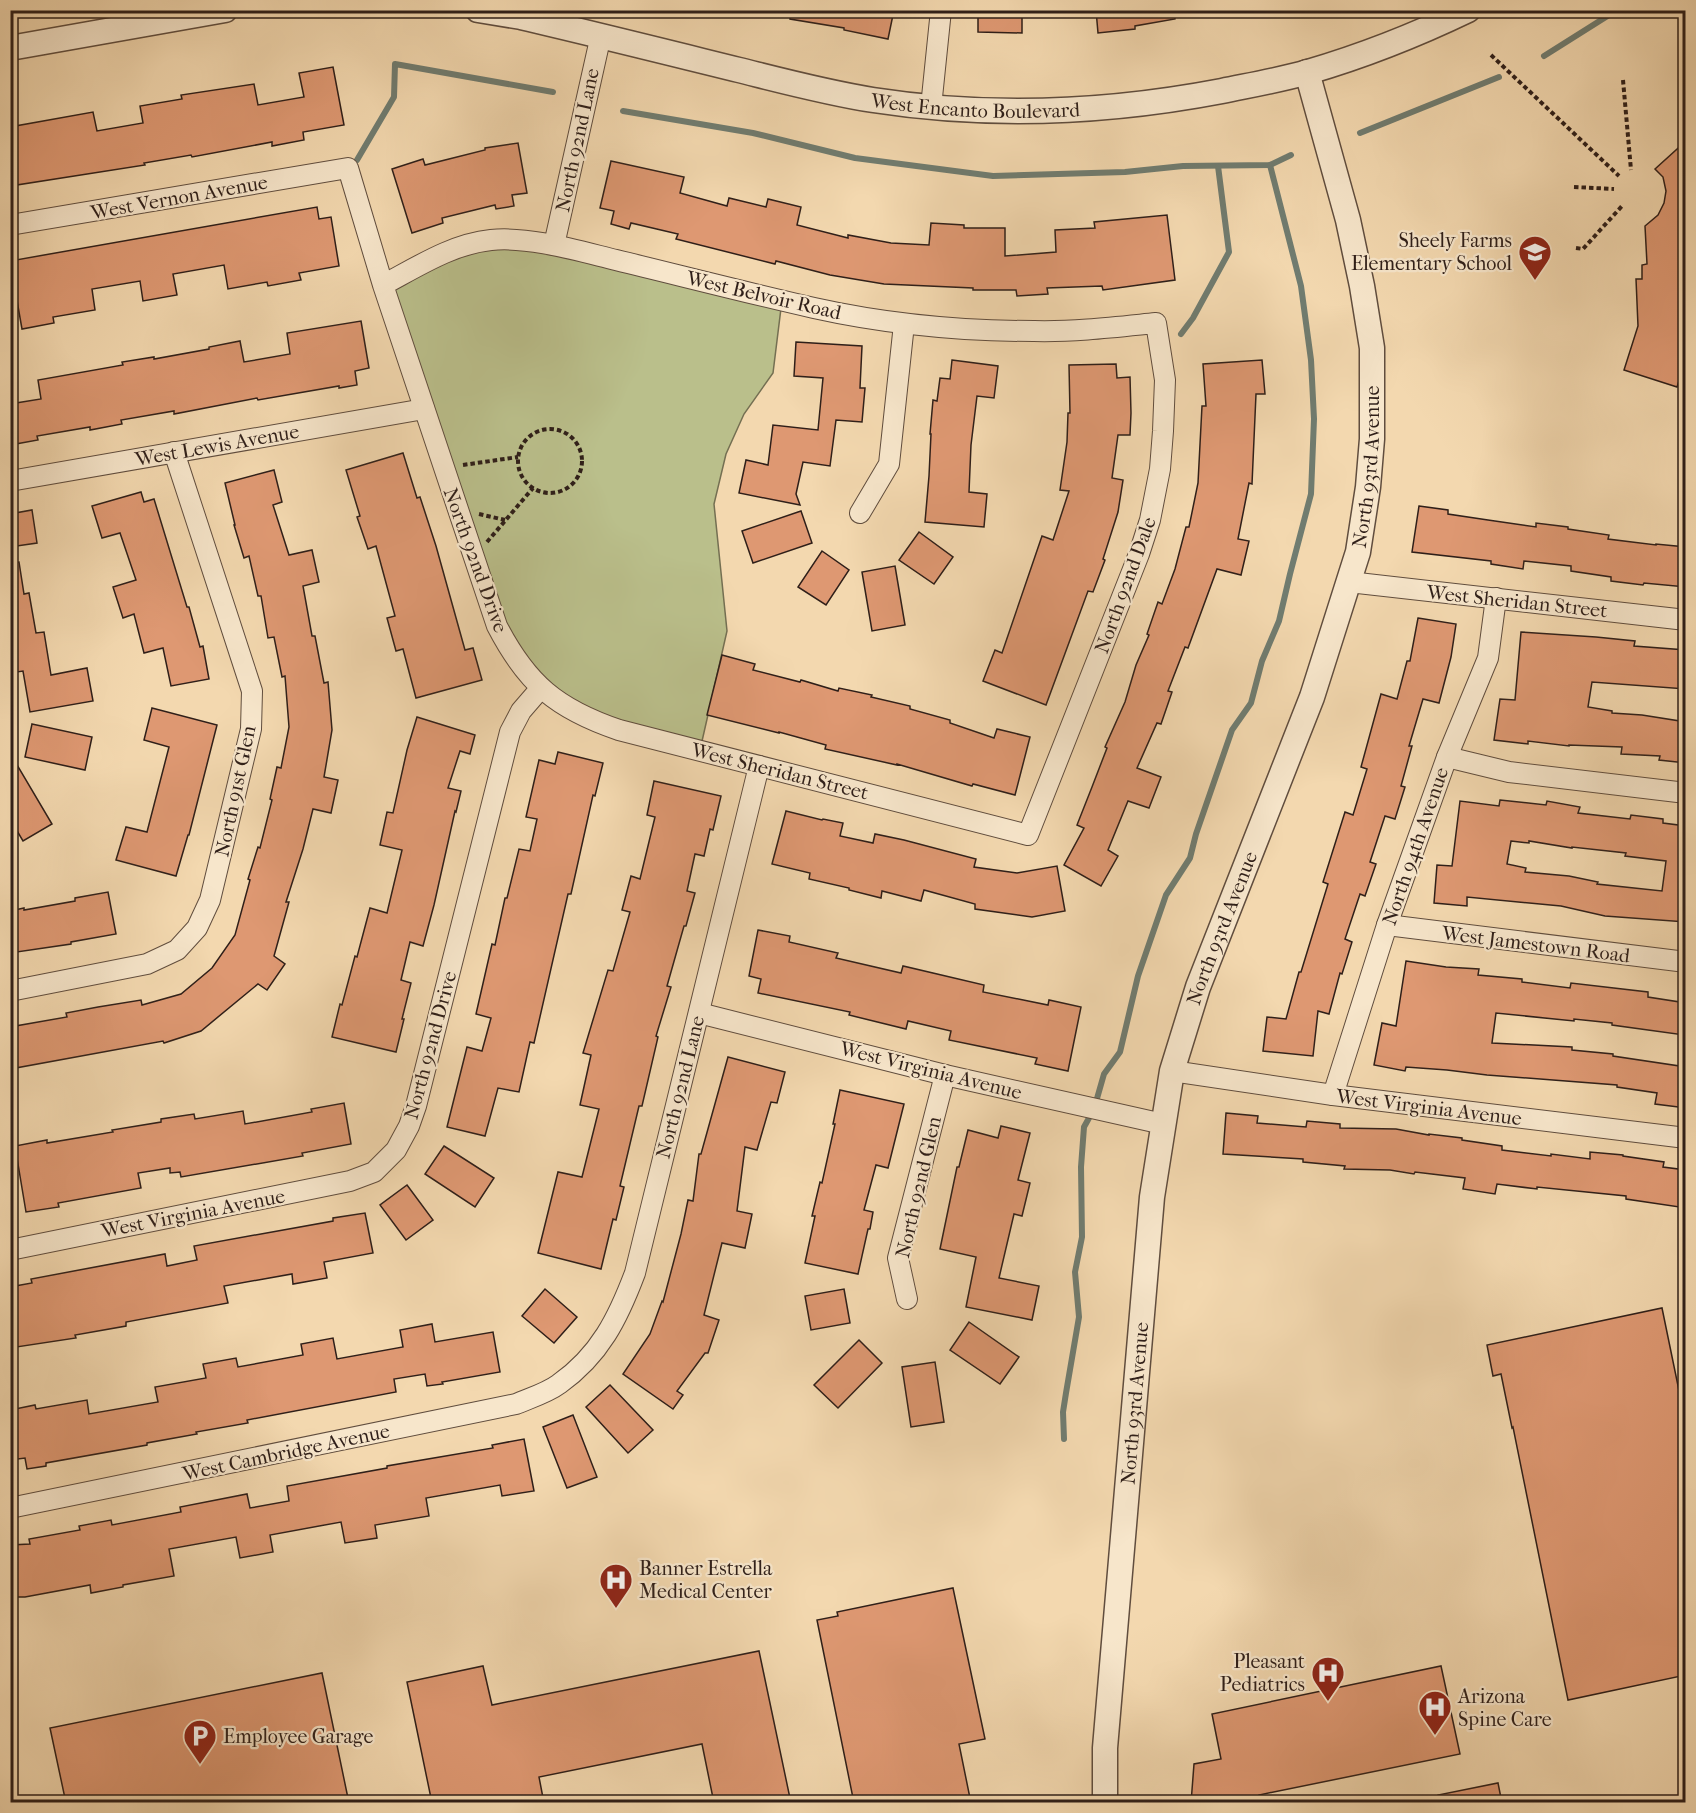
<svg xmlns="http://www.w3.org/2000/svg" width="1696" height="1813" font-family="'IM FELL French Canon',serif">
<rect width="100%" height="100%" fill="#f3d8af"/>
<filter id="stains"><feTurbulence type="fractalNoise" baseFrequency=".00333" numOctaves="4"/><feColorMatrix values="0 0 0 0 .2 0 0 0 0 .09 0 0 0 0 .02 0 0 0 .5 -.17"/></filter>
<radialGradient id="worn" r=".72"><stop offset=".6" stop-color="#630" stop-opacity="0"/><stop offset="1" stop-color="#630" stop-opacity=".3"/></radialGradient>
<!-- green -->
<polygon fill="#babf8b" stroke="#746f52" stroke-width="1.5" points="491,239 782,300 773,373 744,414 726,454 714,504 727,631 700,750 619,730 523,669 383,285"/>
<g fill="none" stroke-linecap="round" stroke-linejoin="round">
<!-- stream -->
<g stroke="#707c70" stroke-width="6">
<polyline points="1544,56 1617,10"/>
<polyline points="623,111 753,133 855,158 993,176 1125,172 1183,166 1270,165 1291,155"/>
<polyline points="1360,133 1499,77"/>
<polyline points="357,160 394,97 395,64 553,92"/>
<polyline points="1181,334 1193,318 1229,252 1218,166"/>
<polyline points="1064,1439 1063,1412 1066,1393 1079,1317 1075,1272 1082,1237 1081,1167 1084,1127 1094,1109 1104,1074 1120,1052 1138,976 1166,895 1190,858 1196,834 1232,730 1251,703 1262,661 1279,621 1290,574 1311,494 1314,419 1311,360 1301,286 1270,165"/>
</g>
</g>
<!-- building -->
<g fill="#de9872" stroke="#2f1f19" stroke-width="1.5" fill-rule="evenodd">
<polygon points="790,10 894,10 888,39 844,30 844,28 790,19"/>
<polygon points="978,10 1022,10 1022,33 978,32"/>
<polygon points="1096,10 1174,10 1175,19 1135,26 1135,29 1098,33"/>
<polygon points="333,67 344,125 303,132 304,140 272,146 272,142 192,157 191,155 144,163 145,165 10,186 10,127 93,112 97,131 143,123 140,106 182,99 181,95 254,84 258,105 304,97 299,73"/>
<polygon points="1686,141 1686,359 1677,387 1624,370 1638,326 1636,279 1642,279 1642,265 1647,264 1645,226 1658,215 1664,203 1666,191 1663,177 1655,169"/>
<polygon points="518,143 527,193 512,195 514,206 496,209 495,205 442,218 443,223 412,233 392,169 423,159 425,165 485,150 485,148"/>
<polygon points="611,161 684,177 680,193 727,206 729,198 766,207 768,199 801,207 797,225 848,238 848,235 891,243 929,245 931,223 964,225 964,228 1005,228 1005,256 1056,252 1055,230 1095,228 1094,222 1167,215 1175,280 1103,290 1102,286 1047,288 1048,294 1017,296 1016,290 973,290 973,288 884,284 830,275 776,261 775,264 676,239 678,234 631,223 629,229 611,224 614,211 600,208"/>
<polygon points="317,207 319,219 331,217 339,266 299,273 301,280 268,286 267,282 228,289 224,265 173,274 177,295 143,301 140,281 92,289 95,310 53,317 54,323 22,329 10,261"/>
<polygon points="361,321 369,368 355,371 357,385 339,388 339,386 258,400 257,398 174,414 174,411 121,420 122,424 90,430 90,427 37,436 38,440 10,445 10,404 41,399 38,380 123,365 122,362 154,357 154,359 209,349 209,347 240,341 244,362 290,354 287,333"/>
<polygon points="796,342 862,346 860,388 865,388 862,422 836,420 830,466 803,462 796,494 800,505 739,493 746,460 768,465 773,425 818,430 823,378 794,376"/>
<polygon points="952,360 998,366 994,398 977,396 971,445 969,492 987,494 984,527 925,522 929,476 931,434 930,434 933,400 937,401 940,378 950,379"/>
<polygon points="1262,360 1265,394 1256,394 1252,484 1249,483 1238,539 1249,541 1241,575 1217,569 1188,648 1185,647 1168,691 1172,692 1161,724 1157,723 1137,768 1161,777 1149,808 1128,801 1108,850 1118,856 1101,886 1064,865 1084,828 1077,825 1092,787 1107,748 1105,747 1125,702 1136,665 1149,635 1147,634 1158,602 1162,604 1175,569 1186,527 1189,527 1198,483 1202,406 1206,406 1203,364"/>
<polygon points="1116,364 1117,378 1130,377 1131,413 1130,435 1118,435 1112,478 1123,480 1118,512 1103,559 1105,560 1093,592 1088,591 1046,705 983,681 995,650 1002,653 1042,536 1053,540 1069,491 1060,490 1067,442 1068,413 1070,413 1069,365"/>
<polygon points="403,453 417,498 420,497 436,546 465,650 473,648 482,680 416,698 403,649 396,651 387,618 395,616 376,546 368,549 357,517 360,516 346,470"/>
<polygon points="274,470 282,502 273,505 289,555 312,550 319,582 303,586 312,636 315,636 324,683 328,682 332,730 324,777 338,780 331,813 313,809 303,849 286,902 289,902 274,956 285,964 267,990 258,984 201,1031 164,1043 163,1041 10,1069 10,1027 67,1017 66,1013 98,1007 141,1000 142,1005 181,994 212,968 235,935 250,880 248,879 258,847 260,848 272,800 270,799 277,767 281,768 289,727 285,676 282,677 274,637 268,638 261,596 258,596 249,556 244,558 234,525 235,525 225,483"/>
<polygon points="141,492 144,502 154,499 187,607 189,607 200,647 203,646 209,679 171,686 163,648 144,653 134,614 123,618 113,587 136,580 120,533 102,538 92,506"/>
<polygon points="1419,506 1448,510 1448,514 1488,520 1536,527 1536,523 1568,527 1568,529 1609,535 1608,539 1656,545 1656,544 1686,547 1686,587 1644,583 1643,585 1611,581 1611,577 1571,571 1571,566 1524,561 1523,569 1491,564 1491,561 1412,552"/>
<polygon points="32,510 37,543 10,547 10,514"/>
<polygon points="801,511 812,543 753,563 742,531"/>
<polygon points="919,532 953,557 934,584 899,560"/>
<polygon points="822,551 849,570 826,605 798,587"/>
<polygon points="19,562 24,594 29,593 36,633 44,632 51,675 87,668 93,701 30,712 23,671 10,673 10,563"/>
<polygon points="895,566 905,625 872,631 862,572"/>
<polygon points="1418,618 1456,624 1451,657 1439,703 1423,699 1409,746 1412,746 1401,786 1405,787 1395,819 1385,816 1370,862 1376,864 1365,896 1360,894 1345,939 1352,942 1342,974 1340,973 1329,1014 1318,1011 1313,1056 1263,1051 1267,1017 1286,1019 1299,972 1301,972 1328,884 1323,882 1345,812 1353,815 1367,769 1361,767 1381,694 1397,699 1407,661 1410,661"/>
<polygon points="1521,632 1596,637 1635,641 1634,646 1686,650 1686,689 1592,682 1588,707 1612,711 1612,713 1642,715 1686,722 1686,763 1659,760 1660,756 1621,754 1622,747 1569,745 1569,746 1528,741 1528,744 1494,740 1500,699 1515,700"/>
<polygon points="722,655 755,664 753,670 800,682 801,680 838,691 839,688 872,695 871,697 910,706 910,709 950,720 950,723 994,738 997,729 1030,737 1015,795 973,784 972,786 897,764 897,765 825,749 826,745 779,732 779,733 707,715"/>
<polygon points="152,708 217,725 189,835 188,835 176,876 116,860 126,827 147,832 169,747 144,740"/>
<polygon points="417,717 475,735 470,754 460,751 448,788 461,791 456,812 455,811 434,905 423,946 410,942 401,980 411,983 402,1019 404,1019 396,1052 332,1037 340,1004 342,1005 355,956 357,957 370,908 387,913 402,850 380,845 387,812 393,813 407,750"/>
<polygon points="32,724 92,737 85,770 25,757"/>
<polygon points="558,752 603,763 595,796 593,795 571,894 568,894 534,1043 530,1042 519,1092 498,1088 485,1136 447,1127 467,1047 482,1051 491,1018 476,1014 492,944 495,945 505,898 507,898 519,849 530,851 537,819 526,817 539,760 555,764"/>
<polygon points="10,753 52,824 23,841 10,819"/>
<polygon points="654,781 721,796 713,830 710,829 704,856 695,854 687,891 695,893 686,926 684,926 667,986 671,987 656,1036 658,1037 642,1106 639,1106 620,1186 624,1187 616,1220 613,1219 601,1269 538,1253 558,1172 582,1177 599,1109 580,1105 591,1055 583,1053 608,970 613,971 630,912 622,910 631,876 640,879 655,817 647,815"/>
<path d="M1500 800 1546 805 1547 801 1580 807 1578 813 1630 819 1631 815 1663 819V823L1686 826V922L1605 916 1561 906 1467 897V906L1434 903 1437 865 1452 866 1460 801 1499 806ZM1511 841 1529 843V841L1572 848V847L1626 853 1625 856 1666 861 1662 891 1597 884 1598 882 1569 876 1525 872 1526 868 1507 864Z"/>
<polygon points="786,811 822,820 823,819 843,823 840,836 873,843 875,834 904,840 976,859 974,867 1017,873 1057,866 1065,911 1032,917 975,909 975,904 924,890 921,901 882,891 881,898 849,890 849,888 809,879 810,873 772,864"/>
<polygon points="108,892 116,934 71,942 71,944 10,953 10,911 24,908 24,910 75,901 75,898"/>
<polygon points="758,930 790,936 789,942 838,953 836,958 901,973 903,966 984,985 983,992 1048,1005 1049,1000 1081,1007 1068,1071 1035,1064 1037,1058 949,1040 951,1031 908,1021 906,1029 849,1015 850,1012 758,993 761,979 749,976"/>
<polygon points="1406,961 1446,967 1479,969 1478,975 1522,979 1522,982 1570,988 1571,983 1648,992 1648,997 1686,1003 1684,1035 1612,1025 1612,1023 1574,1019 1574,1021 1496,1013 1492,1043 1572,1047 1572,1050 1613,1054 1613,1056 1686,1067 1686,1108 1655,1104 1657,1093 1617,1087 1617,1085 1487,1075 1447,1070 1406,1067 1405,1071 1374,1065 1382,1023 1396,1026"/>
<polygon points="728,1057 785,1072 777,1103 771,1102 757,1150 745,1147 737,1211 752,1214 745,1248 722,1243 704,1315 719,1320 708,1353 705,1353 677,1391 683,1395 673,1409 623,1374 650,1334 662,1301 663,1302 681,1234 688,1200 693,1201 699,1154 701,1154"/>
<polygon points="840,1090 904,1104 888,1168 876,1165 864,1210 873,1212 870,1229 868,1229 858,1274 805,1263 815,1216 812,1216 820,1182 822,1183 835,1124 833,1124"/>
<polygon points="344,1103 351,1144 302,1153 303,1156 181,1177 180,1172 170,1173 170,1168 138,1173 141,1188 58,1203 59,1207 26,1212 15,1146 47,1140 47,1143 113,1132 112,1130 161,1122 161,1119 194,1114 195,1119 243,1111 245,1124 312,1112 311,1109"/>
<polygon points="1226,1113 1258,1116 1257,1123 1306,1127 1307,1121 1340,1124 1340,1128 1396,1129 1429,1135 1429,1134 1462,1138 1462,1140 1502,1146 1502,1150 1551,1156 1551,1154 1590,1159 1590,1152 1623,1155 1623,1156 1664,1162 1663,1167 1686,1170 1686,1208 1626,1199 1626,1196 1537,1187 1537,1189 1497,1184 1495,1194 1463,1189 1465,1178 1415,1172 1414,1174 1390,1170 1344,1169 1345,1166 1303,1162 1303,1159 1223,1154"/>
<polygon points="1001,1126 1030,1133 1018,1180 1030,1183 1022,1216 1014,1214 999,1278 1039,1286 1032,1320 966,1307 976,1257 940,1249 957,1167 959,1167 968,1130 998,1138"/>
<polygon points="444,1146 494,1178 475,1207 425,1174"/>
<polygon points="407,1185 433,1220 406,1240 380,1205"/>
<polygon points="365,1213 373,1253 324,1262 327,1278 293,1284 292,1274 224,1286 228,1303 126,1322 126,1326 75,1335 76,1338 10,1348 10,1287 32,1283 31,1279 165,1254 167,1266 197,1260 194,1246 333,1221 333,1218"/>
<polygon points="545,1289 577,1317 554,1343 522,1316"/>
<polygon points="844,1289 850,1323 811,1330 805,1296"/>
<polygon points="1662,1308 1684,1415 1686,1414 1686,1675 1568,1700 1513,1427 1512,1428 1501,1374 1493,1376 1487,1345"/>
<polygon points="969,1322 1019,1357 1000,1384 950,1350"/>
<polygon points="432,1324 435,1342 493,1332 500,1372 442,1382 443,1384 427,1386 425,1374 394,1379 396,1392 247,1420 248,1423 196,1432 197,1434 147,1443 147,1445 46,1463 46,1466 27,1469 25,1458 10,1460 10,1410 35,1405 36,1409 87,1400 89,1414 158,1402 155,1387 206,1378 203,1364 236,1358 238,1367 303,1355 301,1344 333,1338 337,1359 403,1347 400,1330"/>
<polygon points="859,1340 882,1363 838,1408 814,1385"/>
<polygon points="935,1362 944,1422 911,1427 902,1367"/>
<polygon points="610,1385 653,1430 628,1453 586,1407"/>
<polygon points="573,1415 597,1477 567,1488 543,1427"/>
<polygon points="524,1439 534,1491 502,1496 500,1485 426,1498 429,1516 375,1525 377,1538 345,1543 341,1522 270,1535 273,1552 240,1558 236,1537 169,1549 174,1576 123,1585 123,1587 91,1593 90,1585 25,1597 10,1597 10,1545 30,1544 29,1539 80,1530 79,1526 111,1520 112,1525 181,1512 180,1507 247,1494 250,1508 289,1501 287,1486 387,1468 387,1466 493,1448 492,1445"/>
<polygon points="953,1588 985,1739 959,1744 971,1803 854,1803 817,1620 838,1616 837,1612"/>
<polygon points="759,1651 791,1803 714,1803 702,1744 539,1777 544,1803 432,1803 407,1682 483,1666 492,1705"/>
<polygon points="1441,1666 1460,1754 1259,1795 1261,1803 1191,1803 1194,1764 1221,1759 1212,1714"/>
<polygon points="322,1673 349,1803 66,1803 50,1728"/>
<polygon points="1498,1783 1502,1803 1439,1803 1438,1795"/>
</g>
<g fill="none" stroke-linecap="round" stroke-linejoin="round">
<defs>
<g id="minor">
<polyline points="931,107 941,10"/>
<path d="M10 225 348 168 383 285 497 626C527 684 557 709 619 730L1028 835 1139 554 1150 520 1160 469 1163 431 1165 380 1156 323C1116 327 1075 332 1034 331 961 331 886 324 814 308 748 293 682 276 616 260 579 251 529 236 491 240 452 244 417 267 383 285"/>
<polyline points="554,245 601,35"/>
<polyline points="10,481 424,409"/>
<polyline points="860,513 889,464 904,324"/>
<polyline points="1349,582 1686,620"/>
<polyline points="1447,757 1509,772 1686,793"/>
<polyline points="1387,925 1686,962"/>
<polyline points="10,991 147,964 177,950 197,928 210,900 251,729 252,691 174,452"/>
<polyline points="699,1013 945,1075 1163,1124"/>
<polyline points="1172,1071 1333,1095 1686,1138"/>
<polyline points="1333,1095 1387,925 1447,757 1488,658 1496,598"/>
<polyline points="10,1250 350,1181 374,1172 396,1150 409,1126 416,1106 510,732 521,711 540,689"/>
<polyline points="907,1299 898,1258 945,1075"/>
<path d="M10 1508 516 1404C530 1398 547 1393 559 1384 600 1355 618 1318 635 1273L759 766"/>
</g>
<g id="tertiary">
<path id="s1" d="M478 10 521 17C594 34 666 52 739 70 783 81 828 93 873 100 989 118 1107 113 1222 91 1251 85 1280 80 1308 72 1363 56 1416 35 1468 10"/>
<polyline points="10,48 225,10"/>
<path id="s2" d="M1105 1802V1748L1152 1197 1172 1071 1198 987 1312 697 1358 552 1368 487 1372 439V348L1362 286 1348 220 1307 72"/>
</g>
</defs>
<!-- minor casing -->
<use href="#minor" stroke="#604d3e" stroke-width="22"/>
<!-- tertiary casing -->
<use href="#tertiary" stroke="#604d3e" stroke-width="27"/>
<!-- path -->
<g stroke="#2f1f19" stroke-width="4" stroke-dasharray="4.5 3" stroke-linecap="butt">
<polyline points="1491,55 1619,176"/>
<polyline points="1623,80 1631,170"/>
<polyline points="1574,187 1614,189"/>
<polyline points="1576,248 1583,249 1622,206"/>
<circle cx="550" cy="461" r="32"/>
<polyline points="463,465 518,457"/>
<polyline points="479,514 505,520"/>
<polyline points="487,542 533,488"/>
</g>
<!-- minor -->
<use href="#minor" stroke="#f7e6cb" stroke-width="20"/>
<!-- tertiary -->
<use href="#tertiary" stroke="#f7e6cb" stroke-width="24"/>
</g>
<!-- icons -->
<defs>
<symbol id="school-pin" viewBox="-11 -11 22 30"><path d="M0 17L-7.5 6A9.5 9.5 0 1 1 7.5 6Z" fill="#8f2418" stroke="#f7e6cb"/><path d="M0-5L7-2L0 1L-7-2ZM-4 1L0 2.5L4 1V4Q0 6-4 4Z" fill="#fff"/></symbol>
<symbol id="hospital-pin" viewBox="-11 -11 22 30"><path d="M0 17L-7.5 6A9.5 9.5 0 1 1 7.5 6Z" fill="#8f2418" stroke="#f7e6cb"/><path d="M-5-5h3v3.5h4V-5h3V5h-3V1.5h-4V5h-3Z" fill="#fff"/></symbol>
<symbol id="parking-pin" viewBox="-11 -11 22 30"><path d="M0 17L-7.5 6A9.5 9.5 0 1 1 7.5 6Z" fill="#8f2418" stroke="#f7e6cb"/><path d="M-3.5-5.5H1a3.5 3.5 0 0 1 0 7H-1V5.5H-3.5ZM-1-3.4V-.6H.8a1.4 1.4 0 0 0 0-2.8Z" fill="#fff"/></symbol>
</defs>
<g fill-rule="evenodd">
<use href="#school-pin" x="1516" y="233" width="38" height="52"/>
<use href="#hospital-pin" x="597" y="1561" width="38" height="52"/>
<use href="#hospital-pin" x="1309" y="1654" width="38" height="52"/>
<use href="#hospital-pin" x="1416" y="1688" width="38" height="52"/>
<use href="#parking-pin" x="181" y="1717" width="38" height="52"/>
</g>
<g text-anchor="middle" stroke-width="4.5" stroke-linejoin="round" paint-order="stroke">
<!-- street labels -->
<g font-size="20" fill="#2f1f19" stroke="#f7e6cb">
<text dy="7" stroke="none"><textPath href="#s1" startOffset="508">West Encanto Boulevard</textPath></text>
<text transform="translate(577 140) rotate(-78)" y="7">North 92nd Lane</text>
<text transform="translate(179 197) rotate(-10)" y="7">West Vernon Avenue</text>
<text transform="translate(764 295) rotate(13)" y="7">West Belvoir Road</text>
<text transform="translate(217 445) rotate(-10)" y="7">West Lewis Avenue</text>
<text dy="7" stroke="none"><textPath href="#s2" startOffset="1372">North 93rd Avenue</textPath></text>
<text transform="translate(476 560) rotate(70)" y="7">North 92nd Drive</text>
<text transform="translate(1125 585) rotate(-70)" y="7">North 92nd Dale</text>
<text transform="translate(1517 601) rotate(6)" y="7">West Sheridan Street</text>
<text transform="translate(780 771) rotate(14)" y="7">West Sheridan Street</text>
<text transform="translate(235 791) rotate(-78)" y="7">North 91st Glen</text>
<text transform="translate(1415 846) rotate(-71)" y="7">North 94th Avenue</text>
<text dy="7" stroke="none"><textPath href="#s2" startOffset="886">North 93rd Avenue</textPath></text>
<text transform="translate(1536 944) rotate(7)" y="7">West Jamestown Road</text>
<text transform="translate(430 1045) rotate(-75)" y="7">North 92nd Drive</text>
<text transform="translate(931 1070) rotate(14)" y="7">West Virginia Avenue</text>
<text transform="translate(680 1087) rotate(-76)" y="7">North 92nd Lane</text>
<text transform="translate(1429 1107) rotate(7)" y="7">West Virginia Avenue</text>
<text transform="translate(918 1187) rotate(-77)" y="7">North 92nd Glen</text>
<text transform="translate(193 1213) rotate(-11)" y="7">West Virginia Avenue</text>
<text dy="7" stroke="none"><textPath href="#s2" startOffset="400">North 93rd Avenue</textPath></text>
<text transform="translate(286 1452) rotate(-12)" y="7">West Cambridge Avenue</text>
</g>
<!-- poi labels -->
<g font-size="20" fill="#2f1f19" stroke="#f7e6cb" text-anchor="start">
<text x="1512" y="247" text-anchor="end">Sheely Farms<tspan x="1512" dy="23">Elementary School</tspan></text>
<text x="639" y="1575">Banner Estrella<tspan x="639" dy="23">Medical Center</tspan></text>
<text x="1305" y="1668" text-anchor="end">Pleasant<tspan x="1305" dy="23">Pediatrics</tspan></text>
<text x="1458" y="1703">Arizona<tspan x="1458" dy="23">Spine Care</tspan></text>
<text x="223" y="1743">Employee Garage</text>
</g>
</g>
<!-- margin -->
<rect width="1696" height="1813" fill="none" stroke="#f3d8af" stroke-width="36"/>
<rect x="12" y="12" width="1672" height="1789" fill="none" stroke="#2f1f19" stroke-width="3"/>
<rect x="18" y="18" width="1660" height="1777" fill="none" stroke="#2f1f19" stroke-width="1.5"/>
<rect width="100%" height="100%" filter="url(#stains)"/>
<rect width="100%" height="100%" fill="url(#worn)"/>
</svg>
